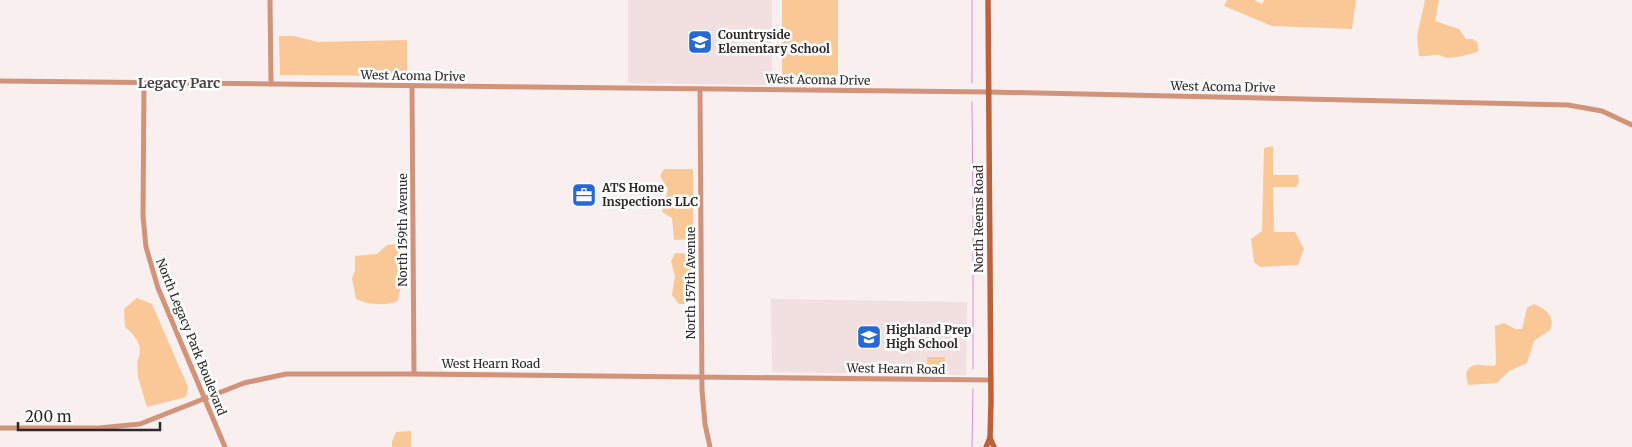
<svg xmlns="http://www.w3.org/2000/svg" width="1632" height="447" font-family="Merriweather,serif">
<rect width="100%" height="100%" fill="#f9efef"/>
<!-- built -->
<g fill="#f2dfdf">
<polygon points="628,0 772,0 772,85 628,83"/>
<polygon points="771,299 967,302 966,375 772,372"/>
</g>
<!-- green -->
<g fill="#f9c896">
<polygon points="782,0 838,0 838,76 782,77"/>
<polygon points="1227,0 1254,0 1262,4 1264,0 1356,0 1352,29 1272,26 1224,6"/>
<path d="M1425 0H1439L1435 21 1459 29 1466 39H1473L1477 42 1479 51C1473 54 1454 58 1447 58 1444 58 1442 55 1439 55 1433 54 1427 57 1419 56L1417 36Z"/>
<polygon points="279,36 294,36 318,42 407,40 407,76 280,75"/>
<polygon points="1273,146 1273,175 1298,175 1299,182 1296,187 1273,187 1274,232 1295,232 1304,249 1298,265 1260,267 1254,262 1251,239 1262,231 1264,148"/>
<polygon points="664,169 693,169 693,239 674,240 672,218 662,212 668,189 660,176"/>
<path d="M396 244C409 260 401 283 398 301 385 306 369 305 356 299L352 278 355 271V256L377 254 387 245Z"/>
<path d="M675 253 692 254C695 271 686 273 692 295L687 304H679L672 295 675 277 671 261Z"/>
<path d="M137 298 152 304 188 387 186 397 147 407 138 377 137 361C145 348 136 336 125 327L124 309Z"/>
<path d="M1534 304C1546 309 1556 317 1550 330L1534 341 1527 363 1509 371 1497 383 1468 385 1466 374C1471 360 1482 366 1494 366L1496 364 1495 326 1504 323 1515 329H1522L1527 308Z"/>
<rect x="927" y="357" width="18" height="12"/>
<polygon points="411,431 411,447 392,447 392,442 396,432"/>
</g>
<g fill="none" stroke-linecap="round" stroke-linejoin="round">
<!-- stream -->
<g stroke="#dc8fd2" stroke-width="1">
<polyline points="972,0 972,83"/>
<polyline points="972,102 973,208"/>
<polyline points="973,216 973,369"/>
<polyline points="972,447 973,389"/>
</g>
<!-- tertiary -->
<g stroke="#d1937a" stroke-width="5">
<polyline points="270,0 271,84"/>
<polyline points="0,81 989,92 1568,105 1602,111 1632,125"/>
<polyline points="144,83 143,216 146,247 158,288 225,447"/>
<polyline points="412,86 414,374"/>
<polyline points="700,89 702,390 705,424 710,447"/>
<polyline points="0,428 99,428 140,424 244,383 286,374 414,374 990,380"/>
</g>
<!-- secondary -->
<g stroke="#bc613b" stroke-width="5.5">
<polyline points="990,438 994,447"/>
<polyline points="986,447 990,438 991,402 988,0"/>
</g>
</g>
<!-- icons -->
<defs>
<symbol id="school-square" viewBox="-11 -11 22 22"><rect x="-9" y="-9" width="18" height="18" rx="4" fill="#2469d5" stroke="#fff"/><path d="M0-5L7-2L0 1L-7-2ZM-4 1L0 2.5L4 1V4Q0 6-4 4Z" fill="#fff"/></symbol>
<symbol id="office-square" viewBox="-11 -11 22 22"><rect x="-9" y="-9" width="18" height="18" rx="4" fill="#2469d5" stroke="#fff"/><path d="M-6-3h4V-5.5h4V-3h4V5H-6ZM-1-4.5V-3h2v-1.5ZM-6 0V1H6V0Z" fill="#fff"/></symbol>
</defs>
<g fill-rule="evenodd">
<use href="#school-square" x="686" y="28" width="28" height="28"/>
<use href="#office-square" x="570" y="181" width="28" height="28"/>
<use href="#school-square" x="855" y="323" width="28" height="28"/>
</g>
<g text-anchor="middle" stroke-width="5" stroke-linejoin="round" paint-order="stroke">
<!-- poi labels -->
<g font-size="12" font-weight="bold" fill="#2d2929" stroke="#fff" text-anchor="start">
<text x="718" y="39">Countryside<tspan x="718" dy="14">Elementary School</tspan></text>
<text x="602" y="192">ATS Home<tspan x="602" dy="14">Inspections LLC</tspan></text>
<text x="886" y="334">Highland Prep<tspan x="886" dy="14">High School</tspan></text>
</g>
<!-- street labels -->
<g font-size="12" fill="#2d2929" stroke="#fff">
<text transform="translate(413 76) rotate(1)" y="4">West Acoma Drive</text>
<text transform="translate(818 80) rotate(1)" y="4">West Acoma Drive</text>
<text transform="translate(1223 87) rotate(1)" y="4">West Acoma Drive</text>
<text transform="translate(979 219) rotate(-90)" y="4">North Reems Road</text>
<text transform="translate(403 230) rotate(-90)" y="4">North 159th Avenue</text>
<text transform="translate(691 283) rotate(-90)" y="4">North 157th Avenue</text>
<text transform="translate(191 337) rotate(68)" y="4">North Legacy Park Boulevard</text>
<text x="491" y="368">West Hearn Road</text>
<text transform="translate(896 369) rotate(1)" y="4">West Hearn Road</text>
</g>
<!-- neighbourhood labels -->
<g font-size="14" font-weight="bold" fill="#4c4444" stroke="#fff">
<text x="179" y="88">Legacy Parc</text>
</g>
</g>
<!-- scale -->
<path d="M18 422v8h142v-8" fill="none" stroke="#2d2929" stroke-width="2.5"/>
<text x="25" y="422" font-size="15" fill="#2d2929" stroke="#ffffff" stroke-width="4" paint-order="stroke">200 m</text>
</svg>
